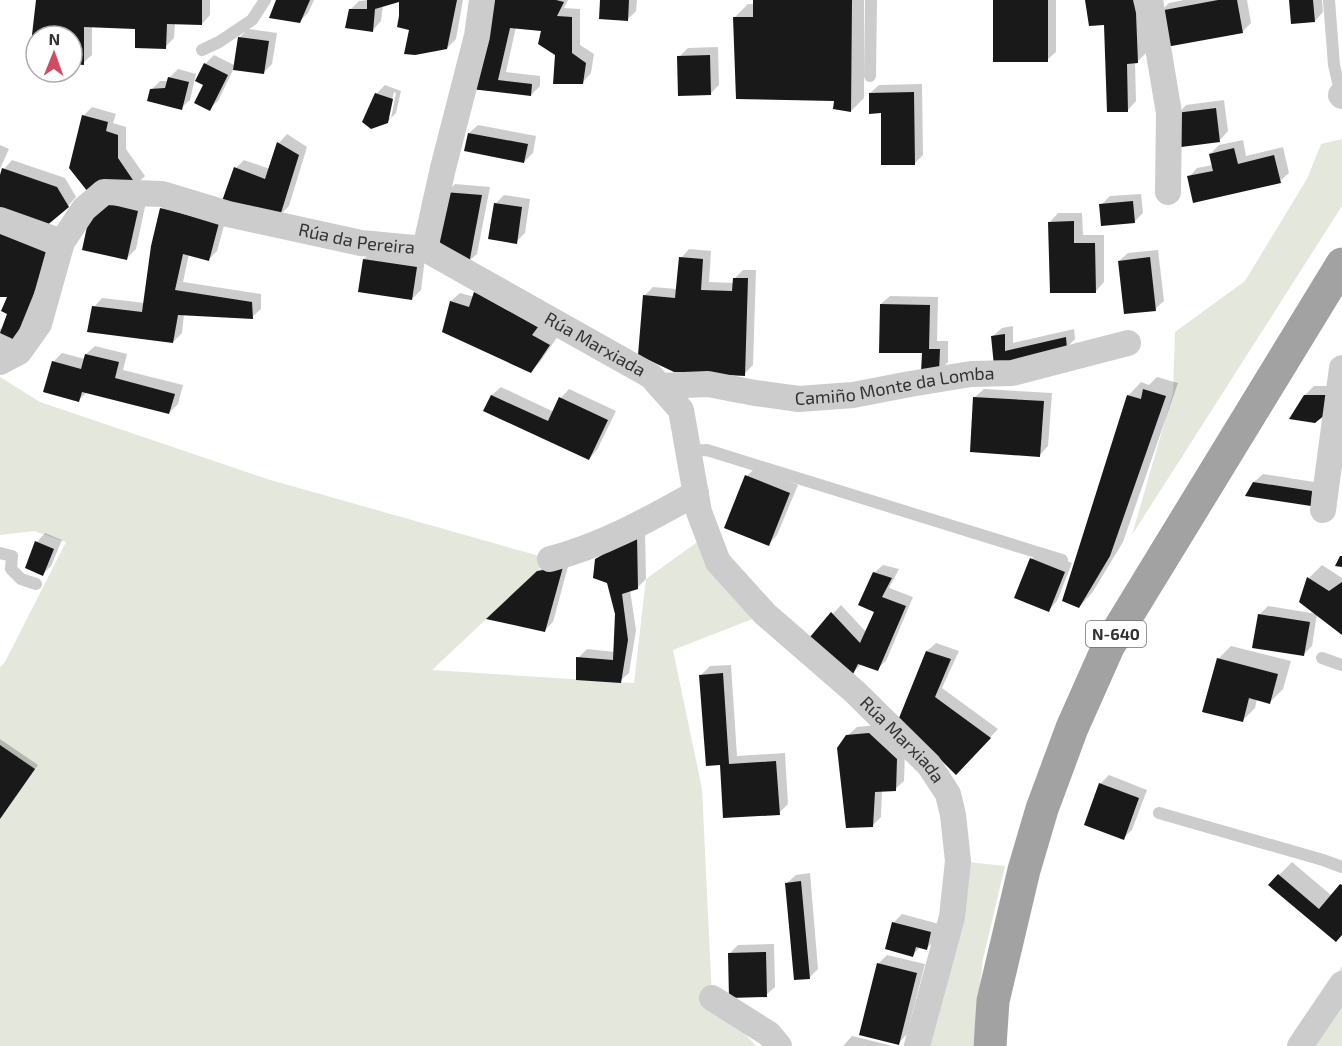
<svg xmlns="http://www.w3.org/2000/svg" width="1342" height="1046" font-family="'Exo 2',sans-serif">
<rect width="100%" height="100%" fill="#fff"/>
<!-- green -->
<g fill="#e3e7dc">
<polygon points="1342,139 1342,206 1132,535 1173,393 1175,332 1245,281 1307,179 1321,144"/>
<polygon points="0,377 40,402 267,479 550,559 432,670 634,683 646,579 707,535 765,614 673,650 702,789 712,998 756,1046 0,1046 0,667 5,662 66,542 34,531 0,535"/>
<polygon points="958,861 1005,866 983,959 973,1046 930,1046"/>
<polygon points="1342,966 1342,1046 1290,1046"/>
</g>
<!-- shadow -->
<g fill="#0003" fill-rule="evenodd">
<polygon points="38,0 210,0 210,15 202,24 175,23 174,38 165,47 136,27 92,25 92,55 83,63 72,62 72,36 36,36 36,60 31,59"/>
<polygon points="277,0 314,0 308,13 299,22"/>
<polygon points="369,0 463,0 456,39 447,48 411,28 401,0 383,6 381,21 373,30 350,10 359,1"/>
<polygon points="489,0 568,0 564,8 580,9 580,45 594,54 591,73 583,82 556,54 543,30 516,27 506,72 540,76 540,86 531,95 473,87"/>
<polygon points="602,0 637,0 636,11 627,20"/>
<polygon points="754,0 864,0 864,98 851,111 735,17 748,4 754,4"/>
<polygon points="994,0 1056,0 1056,52 1047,60"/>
<polygon points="1087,0 1143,0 1146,53 1137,62 1135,62 1136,101 1128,110 1106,24"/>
<polygon points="1184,0 1247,0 1251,23 1242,32 1161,11 1169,3"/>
<polygon points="1291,0 1322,0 1323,12 1315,21"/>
<polygon points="248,29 277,33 272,64 264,72 234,68 218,101 209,109 205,84 205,64 214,55 236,66 239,38"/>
<polygon points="718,47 719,85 710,94 679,57 688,48"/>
<polygon points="178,69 196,74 190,100 181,108 151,90 160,81 169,81 169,78"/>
<polygon points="922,84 923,155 914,164 870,93 879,85"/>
<path d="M385 85 401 91 396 113 387 122 376 94ZM394 92 396 93 391 118H387Z"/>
<polygon points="1224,100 1228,131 1220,140 1178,114 1186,105"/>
<polygon points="92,107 116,114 113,123 126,127 126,149 145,176 137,184 70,168 83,116"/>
<polygon points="478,125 536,136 533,153 524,162 469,133"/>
<polygon points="287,134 307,147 289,206 280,215 236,168 244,160 270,169 279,143"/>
<polygon points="1243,140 1246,156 1283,147 1289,173 1280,181 1189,177 1197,168 1213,165 1210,154 1219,145"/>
<polygon points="0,145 9,149 0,169"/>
<polygon points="12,160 65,178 76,197 68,206 0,180 4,169"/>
<polygon points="455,184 490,187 477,254 468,262 446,193"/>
<polygon points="1141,194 1143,213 1134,222 1101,205 1110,196"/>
<polygon points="504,195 530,199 525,233 516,242 495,204"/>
<polygon points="119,196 146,202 136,249 127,258 84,249"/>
<polygon points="170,200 227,215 217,251 209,259 189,254 183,282 261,294 261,309 252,317 184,314 182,333 173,342 94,307 102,298 145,303 162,209"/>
<polygon points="1058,213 1082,213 1083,235 1104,235 1104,282 1096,291 1050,222"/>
<polygon points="0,229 58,245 24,329 7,346 0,350 0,328 2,330 9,314 9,296 0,295"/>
<polygon points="689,249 711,251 709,282 734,283 734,279 743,270 756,270 753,365 744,374 644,296 653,287 677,289 681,258"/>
<polygon points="1158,250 1164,301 1155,309 1119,261 1128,253"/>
<polygon points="373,251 425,258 421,290 412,299 364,259"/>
<polygon points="484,285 558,336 540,362 531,371 444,331 451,301 460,293 474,297 475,293"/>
<polygon points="890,296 938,297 937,341 948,341 948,362 939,371 881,304"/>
<polygon points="1013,326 1013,343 1074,329 1075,339 1066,348 1010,365 993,336 1002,328"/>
<polygon points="95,346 127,354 123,370 183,385 178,404 169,413 87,392 79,400 53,362 62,353 85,359 86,354"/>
<polygon points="1157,377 1178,383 1123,542 1092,593 1079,607 1128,396 1141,382 1149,385"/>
<polygon points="1314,386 1336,386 1314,422 1305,395"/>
<polygon points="501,387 554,412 561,398 569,389 616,411 597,450 589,459 485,410 492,395"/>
<polygon points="984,389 1052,393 1048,446 1040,455 975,397"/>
<polygon points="755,468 798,485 777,535 769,544 747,476"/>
<polygon points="1263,474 1320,483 1311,504 1254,482"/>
<polygon points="645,529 646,579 637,588 630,590 636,630 629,673 620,681 578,658 587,649 615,652 617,614 609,582 596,560 605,551"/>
<polygon points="45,533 62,540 51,566 43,574 37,542"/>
<polygon points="1040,550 1072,563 1057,601 1049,610 1032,559"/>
<polygon points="570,559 553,622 545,630 489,618 547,563"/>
<polygon points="883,565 899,569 889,588 913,597 886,661 877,669 862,663 852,674 812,636 841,605 866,632 876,611 874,573"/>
<polygon points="1322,565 1342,578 1342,633 1317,614 1312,646 1304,654 1259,615 1268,606 1317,614 1309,578"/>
<polygon points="936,643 959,651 942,688 998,729 956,773 901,718 927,651"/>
<polygon points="1231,646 1291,661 1283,689 1270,702 1257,699 1255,708 1242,721 1218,659"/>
<polygon points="731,665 737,756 785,753 788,804 779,813 721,764 701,675 710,666"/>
<polygon points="878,725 905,750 904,781 895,789 882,790 881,817 872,826 847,736 857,727"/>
<polygon points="0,739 38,765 0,818"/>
<polygon points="1109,775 1147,790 1132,830 1123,838 1100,784"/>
<polygon points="1292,862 1332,896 1342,884 1342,934 1279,875"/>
<polygon points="810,873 818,969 809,978 787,883 796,875"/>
<polygon points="902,914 939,924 935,940 926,949 920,947 913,955 893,923"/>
<polygon points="774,944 775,987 766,995 730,953 738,945"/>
<polygon points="887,955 925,964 907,1034 899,1043 878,964"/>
<polygon points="852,1036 893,1046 843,1046"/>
</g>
<!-- building -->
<g fill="#191919">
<polygon points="36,0 202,0 202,25 167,24 166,49 135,48 135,29 84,27 84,65 72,64 72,36 36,36 36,61 29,61"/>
<polygon points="276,0 310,0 300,23 269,18"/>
<polygon points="367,0 457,0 447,49 415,55 404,54 409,30 397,27 399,16 399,2 375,9 373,32 345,28 349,9 367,9"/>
<polygon points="488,0 556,0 564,2 557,16 572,17 572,53 586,63 583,84 553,84 555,55 538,44 541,31 510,28 498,80 532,84 531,96 471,89"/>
<polygon points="600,0 629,0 628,21 599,19"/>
<polygon points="753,0 852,0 851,112 833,109 834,101 736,99 733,17 753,17"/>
<rect x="993" y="0" width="55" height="62"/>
<polygon points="1085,0 1133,0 1136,13 1138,63 1127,64 1128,112 1107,112 1104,25 1089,26"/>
<polygon points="1218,0 1237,0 1243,33 1166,47 1159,11"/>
<polygon points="1289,0 1313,0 1315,22 1291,24"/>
<polygon points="238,37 269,41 264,74 233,70"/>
<polygon points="710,55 711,95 678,96 677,56"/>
<polygon points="204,63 228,75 210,111 194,103 203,85 195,81"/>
<polygon points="168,77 189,82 182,110 147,101 150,89 165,88"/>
<polygon points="914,92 915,165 881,165 881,113 869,114 869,93"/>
<polygon points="375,93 393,99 388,123 371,129 362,122"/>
<polygon points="1216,108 1220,142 1181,147 1176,113"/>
<polygon points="82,115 108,122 106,131 118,135 118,158 137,186 88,192 69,168"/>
<polygon points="468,133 528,144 524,163 464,151"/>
<polygon points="277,142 299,155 280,216 222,201 234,167 265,179"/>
<polygon points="1234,148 1238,164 1274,155 1281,183 1193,203 1187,176 1213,171 1209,154"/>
<polygon points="2,168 57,187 69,207 45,227 0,213 0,175"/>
<polygon points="444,192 482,195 469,264 448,253 435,236"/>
<polygon points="1133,201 1135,223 1101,226 1099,204"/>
<polygon points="494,203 522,207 517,244 488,239"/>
<polygon points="109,204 138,211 127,260 82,250 88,222"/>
<polygon points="160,208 219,223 209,261 183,254 175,290 252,302 253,319 178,315 173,343 87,332 92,306 142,312 151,246"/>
<polygon points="1074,221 1074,243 1095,243 1096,293 1050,293 1048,222"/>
<polygon points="0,234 50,254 15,340 0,333 7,314 1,311 7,297 0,297"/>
<polygon points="679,257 703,259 701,290 732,291 733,278 748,278 745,376 674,372 638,355 643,295 675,298"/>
<polygon points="1150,257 1156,311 1124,314 1118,261"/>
<polygon points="363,259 417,267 412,300 358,292"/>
<polygon points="474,292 538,327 532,335 550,345 531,373 442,332 450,301 469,307"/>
<polygon points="880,304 930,305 929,349 940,349 939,372 921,372 922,353 879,353"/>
<polygon points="1005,334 1005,351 1066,337 1067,349 994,366 991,336"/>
<polygon points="85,354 119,362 115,378 175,394 169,414 82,392 79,402 43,392 52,361 81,369"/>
<polygon points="1143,389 1166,396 1110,556 1079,608 1062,601 1127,395 1141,399"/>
<polygon points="491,395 548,421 559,397 608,420 589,460 483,411"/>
<polygon points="1304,395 1328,395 1331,410 1315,423 1289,419"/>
<polygon points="973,397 1044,401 1040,457 970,452"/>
<polygon points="745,475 790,493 769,546 724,528"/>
<polygon points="1253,482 1312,491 1311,506 1245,496"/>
<polygon points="637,536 638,589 622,594 628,640 621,683 576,680 576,657 613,660 615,614 607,583 593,578 595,559"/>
<polygon points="35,541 54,549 43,576 25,568"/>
<polygon points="1340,556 1342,556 1342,567 1335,566"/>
<polygon points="1030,558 1065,572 1049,612 1014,598"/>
<polygon points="563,567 545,632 486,619 537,571"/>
<polygon points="873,572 892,578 882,597 906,606 878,671 858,664 852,676 810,637 831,612 860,643 874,612 858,605"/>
<polygon points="1307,577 1329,591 1342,582 1342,635 1299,602"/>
<polygon points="1258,614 1310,622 1304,656 1252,648"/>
<polygon points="926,651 951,659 935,697 991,738 956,775 899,718"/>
<polygon points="1217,658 1278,674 1270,704 1249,698 1243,722 1202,712"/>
<polygon points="723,673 729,764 776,761 780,815 723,818 720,765 706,766 699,675"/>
<polygon points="869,733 897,759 896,791 875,792 873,827 846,828 837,748 846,735"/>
<polygon points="0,745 35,769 0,819"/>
<polygon points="1099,783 1139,798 1124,840 1084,825"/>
<polygon points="1278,874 1319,909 1340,884 1342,885 1342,935 1336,942 1268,885"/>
<polygon points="801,881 810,979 794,980 785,883"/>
<polygon points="892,922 931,932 927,950 916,947 913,957 885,949"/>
<polygon points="766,952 767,997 729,998 728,953"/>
<polygon points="877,963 917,973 899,1045 859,1035"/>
</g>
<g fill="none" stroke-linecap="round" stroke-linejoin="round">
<!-- service -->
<g stroke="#ccc" stroke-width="12">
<polyline points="1329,0 1334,65 1341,95"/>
<polyline points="202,50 219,42 252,20 265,0"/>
<polyline points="870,76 871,0"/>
<polyline points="688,451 707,450 1062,560"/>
<polyline points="0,553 12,556 11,569 21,579 36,584"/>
<polyline points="1322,658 1342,665"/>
<polyline points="1159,813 1323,860 1342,867"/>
</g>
<!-- minor -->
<g stroke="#ccc" stroke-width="26">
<polyline points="1150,0 1169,113 1168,192"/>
<polyline points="1341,95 1342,96"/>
<path id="s1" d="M0 220 62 242 84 209 104 192 162 194 228 214 361 243 425 249 443 168 477 36 482 0"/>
<path id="s2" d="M425 249 651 376 681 410 699 512 718 562 765 614 855 692 929 765 948 794 953 815 958 861 952 917 917 1046"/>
<polyline points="0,362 19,352 39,324 62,242"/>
<path id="s3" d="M660 386 708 384 755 393 799 399 853 395 910 384 971 374 1012 373 1128 343"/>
<polyline points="1323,510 1342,368"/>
<path d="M550 559C601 546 650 519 696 493"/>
<polyline points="712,998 769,1034 779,1046"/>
<polyline points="1300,1046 1342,984"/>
</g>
<!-- trunk -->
<polyline stroke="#a2a2a2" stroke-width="33" points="990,1046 993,1001 1024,870 1042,809 1072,728 1108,647 1342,264"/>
</g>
<g text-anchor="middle" stroke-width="6" stroke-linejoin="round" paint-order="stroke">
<!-- shield labels -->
<rect fill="#fff" stroke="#707070" stroke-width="1.5" x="1086" y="621" width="60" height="26" rx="4.5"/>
<g font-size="16" font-weight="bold" fill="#323232">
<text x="1116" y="640">N-640</text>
</g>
<!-- street labels -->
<g font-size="18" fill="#323232" stroke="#fff">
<text dy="6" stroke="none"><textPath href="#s1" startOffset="390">Rúa da Pereira</textPath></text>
<text dy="6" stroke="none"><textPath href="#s2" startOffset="195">Rúa Marxiada</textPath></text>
<text dy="6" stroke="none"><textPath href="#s3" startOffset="237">Camiño Monte da Lomba</textPath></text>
<text dy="6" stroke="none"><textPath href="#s2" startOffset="718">Rúa Marxiada</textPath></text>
</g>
</g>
<!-- north arrow -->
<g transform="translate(54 54) rotate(1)"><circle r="28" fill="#ffffff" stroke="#adadad" stroke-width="1.5"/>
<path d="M0-4.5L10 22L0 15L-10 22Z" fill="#d14c62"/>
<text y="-9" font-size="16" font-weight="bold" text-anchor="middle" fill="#323232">N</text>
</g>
</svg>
